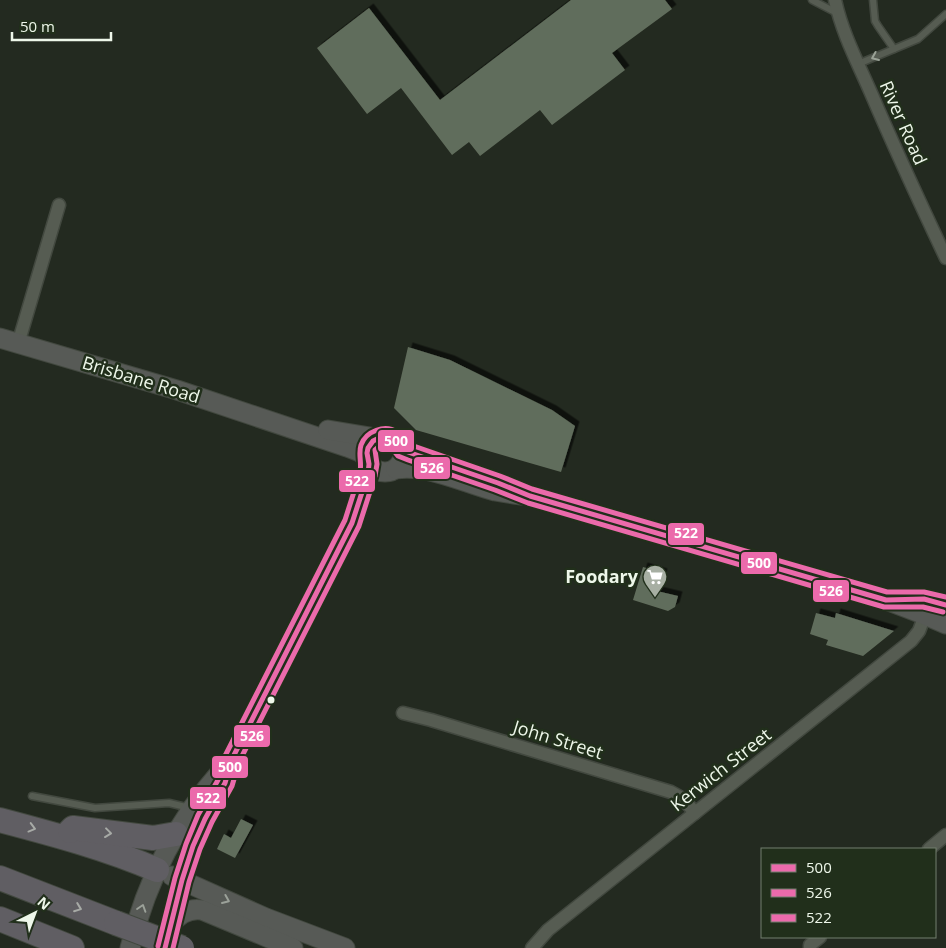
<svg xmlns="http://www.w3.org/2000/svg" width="946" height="948" font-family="'Open Sans',sans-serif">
<defs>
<filter id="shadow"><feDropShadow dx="4.5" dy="-4.5" stdDeviation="0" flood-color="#0009"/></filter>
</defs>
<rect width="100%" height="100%" fill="#232a20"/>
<!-- building -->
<g fill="#616d5c" filter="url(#shadow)">
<polygon points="571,0 665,0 672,9 612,53 625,70 552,125 540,110 480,156 469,142 452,155 401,88 367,114 317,48 369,8 440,100"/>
<polygon points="408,347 450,360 552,410 575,426 561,472 416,430 394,408"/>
<polygon points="643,567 663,573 657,591 678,596 675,607 668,611 633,600"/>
<polygon points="816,613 835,618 836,613 894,631 863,656 826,645 828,640 810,634"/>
<polygon points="241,819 253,825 235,858 217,849 224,834 231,838"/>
</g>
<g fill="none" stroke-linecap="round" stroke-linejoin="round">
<defs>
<g id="service">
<polyline points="812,0 837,13"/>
<polyline points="873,0 875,21 878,26 894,49"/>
<polyline points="858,64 918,39 946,14"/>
<path d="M902 599C918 598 931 598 946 605"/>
<polyline points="32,796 95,808 169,803 190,808"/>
</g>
<g id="minor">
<path d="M835 0C842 33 858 63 871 93 895 149 920 203 946 258"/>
<polyline points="18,344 59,205"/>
<path d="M403 713 431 720 671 792C682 797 688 804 695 813"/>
<polyline points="929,849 946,835"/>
<polyline points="532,948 548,930 911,641 919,631 925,615"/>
<polyline points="810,948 810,945 820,937"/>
</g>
<g id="secondary">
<polyline points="0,338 177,390 347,447 360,452 367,458"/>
<polyline points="328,430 376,438"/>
<circle cx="385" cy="454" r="18"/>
<polyline points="402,449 410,453 441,463"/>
<path d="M396 469C428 464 464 483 495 491 507 493 519 495 530 496L886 600 925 615 946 624"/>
<polyline points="172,876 266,918 345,948"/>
<path d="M171 924C179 914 189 908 202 910L293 948"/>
<path d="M130 948C146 882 178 820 223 769"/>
<polyline points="165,948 182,880 193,846 205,819 225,783 232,759 352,523 364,487 369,464"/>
</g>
<g id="motorway">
<path d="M0 820C53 834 106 848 157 870"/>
<polyline points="70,831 73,828 153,838 176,834"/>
<polyline points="0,878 116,923"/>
<polyline points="0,919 72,948"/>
</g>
</defs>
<!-- service casing -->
<use href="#service" stroke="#42483f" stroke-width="9"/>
<!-- minor casing -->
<use href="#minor" stroke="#42483f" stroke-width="15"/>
<!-- secondary casing -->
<use href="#secondary" stroke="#42483f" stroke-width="21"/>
<!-- motorway casing -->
<use href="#motorway" stroke="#42483f" stroke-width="26"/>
<!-- service -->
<use href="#service" stroke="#565c52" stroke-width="6"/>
<!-- minor -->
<use href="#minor" stroke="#565c52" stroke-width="12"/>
<!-- secondary -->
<use href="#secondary" stroke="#575a56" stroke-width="19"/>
<!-- motorway -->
<use href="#motorway" stroke="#605e63" stroke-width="24"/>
<defs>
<polyline id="motorway-bridge" points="116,923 182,948"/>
</defs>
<!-- motorway-bridge casing -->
<use href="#motorway-bridge" stroke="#42483f" stroke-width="26" stroke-linecap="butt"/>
<!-- motorway-bridge -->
<use href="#motorway-bridge" stroke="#605e63" stroke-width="24"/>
<defs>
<polyline id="bus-1" points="165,948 182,880 193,846 205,819 225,783 232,759 352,523 368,474 369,464 367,453 368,448 373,441 381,437 390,437 395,439 401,448 405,451 498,483 530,496 886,600 924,599 946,605"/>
<polyline id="bus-2" points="173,948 189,882 200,849 212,822 232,786 239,762 359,526 375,476 377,464 375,450 381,445 389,445 398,456 408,460 495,490 528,503 884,607 923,607 943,612"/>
<path id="bus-3" d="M158 946 175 878 186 844 198 815 218 780 225 756 345 520 360 473C362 462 358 454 361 445 366 431 385 424 397 432 402 435 404 440 408 444L500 476 532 489 887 592H924L946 597"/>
</defs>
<!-- bus-1 casing -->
<use href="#bus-1" stroke="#212f1b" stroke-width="9"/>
<!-- bus-2 casing -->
<use href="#bus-2" stroke="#212f1b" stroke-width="9"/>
<!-- bus-3 casing -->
<use href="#bus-3" stroke="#212f1b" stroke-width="9"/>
<!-- bus-1 -->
<use href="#bus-1" stroke="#eb6aab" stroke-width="5"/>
<!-- bus-2 -->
<use href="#bus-2" stroke="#eb6aab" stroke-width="5"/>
<!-- bus-3 -->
<use href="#bus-3" stroke="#eb6aab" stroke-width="5"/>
</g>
<!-- one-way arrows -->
<defs><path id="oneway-chevron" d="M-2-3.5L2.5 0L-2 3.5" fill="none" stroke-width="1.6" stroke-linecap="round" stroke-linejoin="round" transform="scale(1.25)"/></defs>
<use stroke="#9aa296" href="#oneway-chevron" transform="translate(875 57) rotate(157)"/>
<g stroke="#a7aaa6">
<use href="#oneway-chevron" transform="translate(32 828) rotate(15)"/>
<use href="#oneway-chevron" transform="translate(108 833) rotate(7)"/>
<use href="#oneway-chevron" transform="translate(78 908) rotate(21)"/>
</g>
<g stroke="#9ba199">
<use href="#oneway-chevron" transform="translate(226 900) rotate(23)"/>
<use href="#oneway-chevron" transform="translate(142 908) rotate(-72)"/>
</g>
<!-- icons -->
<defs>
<symbol id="supermarket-pin" viewBox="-11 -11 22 30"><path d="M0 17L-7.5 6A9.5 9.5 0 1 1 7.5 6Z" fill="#a7afa3" stroke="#212f1b"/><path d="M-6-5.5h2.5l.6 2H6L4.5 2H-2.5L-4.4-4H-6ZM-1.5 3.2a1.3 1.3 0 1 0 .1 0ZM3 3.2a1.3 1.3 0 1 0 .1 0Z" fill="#fff"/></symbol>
</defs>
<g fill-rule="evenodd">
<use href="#supermarket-pin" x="641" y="563" width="28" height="38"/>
</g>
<!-- markers -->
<circle fill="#eef7ea" stroke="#212f1b" stroke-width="2" cx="271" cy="700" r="4.5"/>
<g text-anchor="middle" stroke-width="5" stroke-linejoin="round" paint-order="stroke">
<!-- street labels -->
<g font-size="18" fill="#eef7ea" stroke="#212f1b">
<text transform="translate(903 123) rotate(66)" y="6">River Road</text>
<text transform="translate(141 380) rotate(17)" y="6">Brisbane Road</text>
<text transform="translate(558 740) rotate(17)" y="6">John Street</text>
<text transform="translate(721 770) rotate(-38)" y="6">Kerwich Street</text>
</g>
<!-- poi labels -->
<g font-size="18" font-weight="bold" fill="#eef7ea" stroke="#212f1b" text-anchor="end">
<text x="638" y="583">Foodary</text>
</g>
</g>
<g stroke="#212f1b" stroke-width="2">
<rect x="377" y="429" width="38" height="24" rx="5" fill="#eb6aab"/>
<rect x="413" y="456" width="38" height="24" rx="5" fill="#eb6aab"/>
<rect x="338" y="469" width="38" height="24" rx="5" fill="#eb6aab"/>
<rect x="667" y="522" width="38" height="24" rx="5" fill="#eb6aab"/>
<rect x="740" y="551" width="38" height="24" rx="5" fill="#eb6aab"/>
<rect x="812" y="579" width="38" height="24" rx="5" fill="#eb6aab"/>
<rect x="233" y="724" width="38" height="24" rx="5" fill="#eb6aab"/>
<rect x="211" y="755" width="38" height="24" rx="5" fill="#eb6aab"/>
<rect x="189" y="786" width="38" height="24" rx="5" fill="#eb6aab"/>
</g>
<g font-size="14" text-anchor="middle" font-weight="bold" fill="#fff">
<text x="396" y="446">500</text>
<text x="432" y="473">526</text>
<text x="357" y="486">522</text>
<text x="686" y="538">522</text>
<text x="759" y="568">500</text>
<text x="831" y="596">526</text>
<text x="252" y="741">526</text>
<text x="230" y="772">500</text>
<text x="208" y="803">522</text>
</g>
<!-- legend -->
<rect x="761" y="848" width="175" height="90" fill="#212f1b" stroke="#737f6e"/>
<rect x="771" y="864" width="25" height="8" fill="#eb6aab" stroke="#737f6e"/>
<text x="806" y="873" font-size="15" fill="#eef7ea">500</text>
<rect x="771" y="889" width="25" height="8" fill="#eb6aab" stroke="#737f6e"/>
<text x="806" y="898" font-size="15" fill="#eef7ea">526</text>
<rect x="771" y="914" width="25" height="8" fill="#eb6aab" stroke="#737f6e"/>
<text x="806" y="923" font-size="15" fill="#eef7ea">522</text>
<!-- north arrow -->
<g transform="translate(35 913) rotate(42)" stroke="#212f1b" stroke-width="4" paint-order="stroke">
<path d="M0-4L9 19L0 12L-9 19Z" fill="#eef7ea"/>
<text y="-8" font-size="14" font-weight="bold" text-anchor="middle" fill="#eef7ea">N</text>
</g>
<!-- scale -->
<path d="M12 32v8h99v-8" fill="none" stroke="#eef7ea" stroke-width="2.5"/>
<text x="20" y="32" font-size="15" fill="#eef7ea" stroke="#212f1b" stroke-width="4" paint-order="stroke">50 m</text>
</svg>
